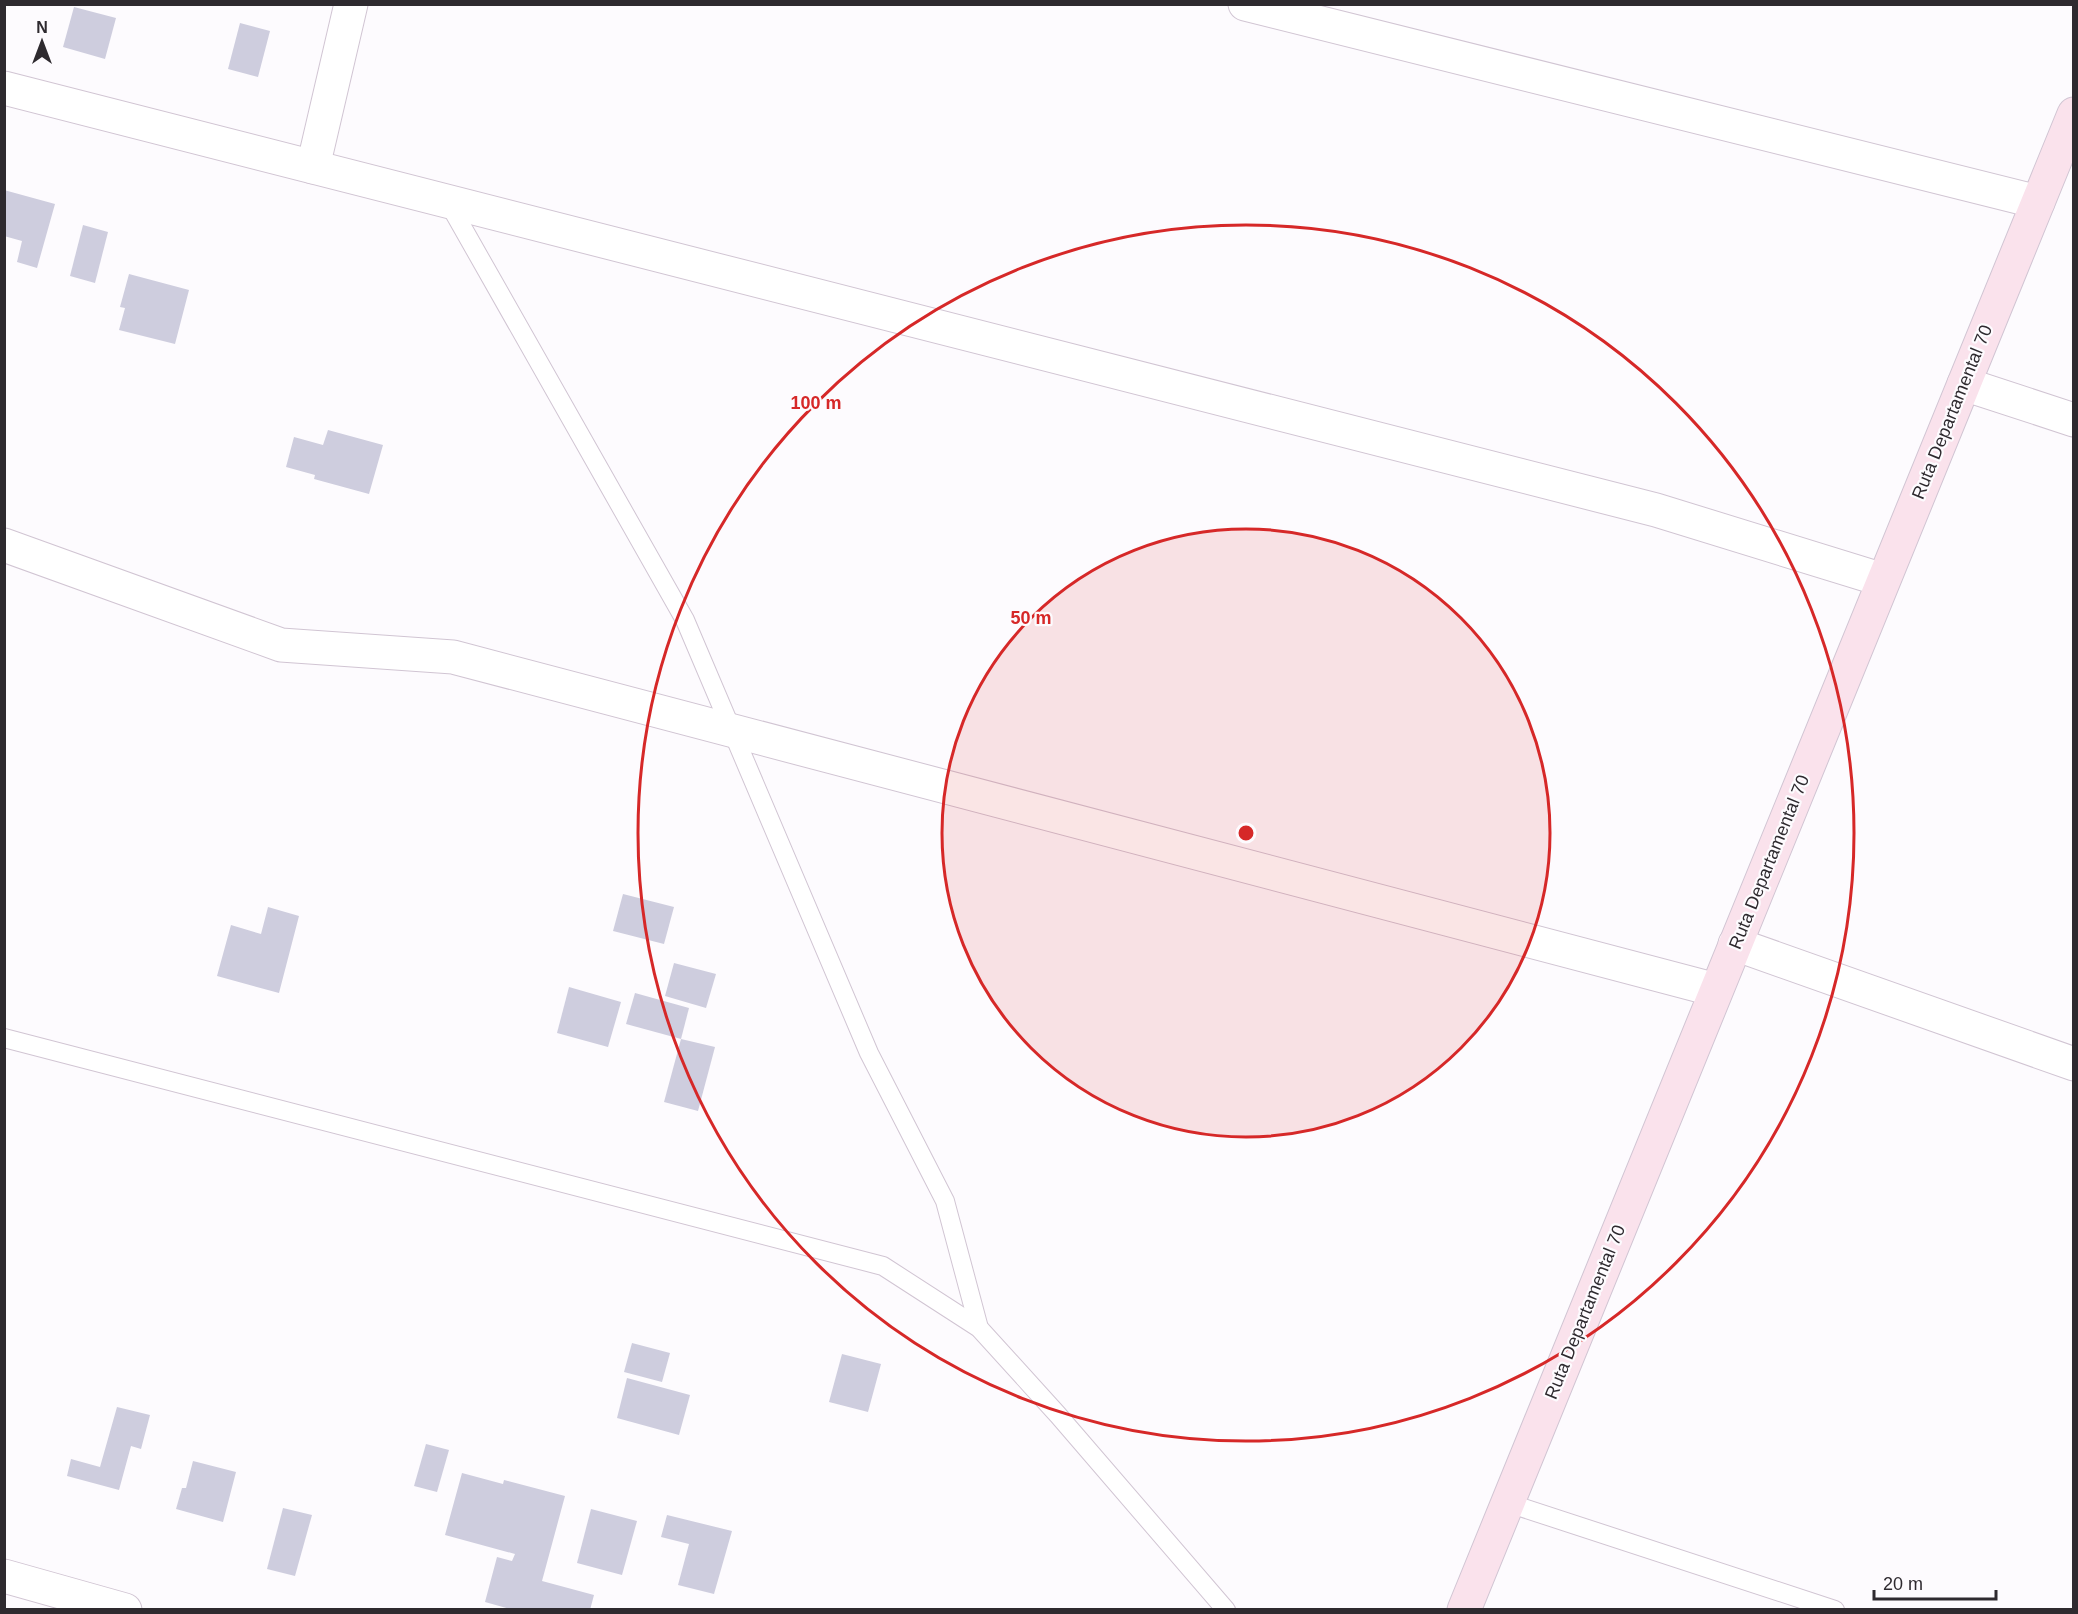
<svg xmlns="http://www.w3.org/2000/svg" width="2078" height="1614" font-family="Helvetica,sans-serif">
<rect width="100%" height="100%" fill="#fdfbfe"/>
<!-- building -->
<g fill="#cecdde">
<polygon points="74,7 116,18 105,59 63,47"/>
<polygon points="240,23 270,31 258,77 228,69"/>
<polygon points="4,190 55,204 37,268 17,262 22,241 4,236"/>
<polygon points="83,225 108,232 95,283 70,276"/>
<polygon points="129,274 189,290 175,344 119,330 125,308 120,307"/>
<polygon points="328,430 383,445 369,494 314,479 315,475 286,467 294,437 323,445"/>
<polygon points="623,894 674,907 664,944 613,931"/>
<polygon points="268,907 299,916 279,993 217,976 231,925 261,934"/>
<polygon points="674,963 716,974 706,1008 665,996"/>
<polygon points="569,987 621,1002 608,1047 557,1033"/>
<polygon points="635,993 689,1008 681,1039 626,1024"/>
<polygon points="681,1039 715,1047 698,1111 664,1102"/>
<polygon points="632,1343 670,1353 662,1382 624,1372"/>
<polygon points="842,1354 881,1364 868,1412 829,1402"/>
<polygon points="627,1378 690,1395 679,1435 617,1418"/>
<polygon points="117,1407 150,1415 141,1449 131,1446 119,1490 67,1476 71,1459 100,1467"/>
<polygon points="426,1444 449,1450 437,1492 414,1486"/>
<polygon points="193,1461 236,1472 223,1522 176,1509 182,1488 186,1488"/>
<polygon points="462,1473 503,1484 504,1480 565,1496 542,1581 594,1595 590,1610 514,1610 485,1602 497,1557 512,1561 515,1554 445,1535"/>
<polygon points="283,1508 312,1515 295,1576 267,1569"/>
<polygon points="591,1509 637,1521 622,1575 577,1563"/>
<polygon points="667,1515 732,1531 714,1594 678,1585 689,1544 661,1537"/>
</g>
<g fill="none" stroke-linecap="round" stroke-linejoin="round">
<defs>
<g id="lane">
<polyline points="448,202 685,620 869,1053 945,1201 979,1328"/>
<polyline points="4,1038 883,1266 979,1328 1058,1415 1226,1610"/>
<polyline points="1502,1501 1835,1610"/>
</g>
<g id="street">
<polyline points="1245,4 2038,202"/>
<polyline points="4,88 1656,510 1883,580"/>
<polyline points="313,167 351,4"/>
<polyline points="1964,384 2074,420"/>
<polyline points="4,545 281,645 453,657 1716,990"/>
<polyline points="1735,944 2074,1064"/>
<polyline points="4,1576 125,1610"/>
</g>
<polyline id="secondary" points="1464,1610 2074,114"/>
</defs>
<!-- lane casing -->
<use href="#lane" stroke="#d1c5d3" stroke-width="20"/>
<!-- street casing -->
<use href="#street" stroke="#d1c5d3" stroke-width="35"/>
<!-- secondary casing -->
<use href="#secondary" stroke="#d1c5d3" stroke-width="35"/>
<!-- lane -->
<use href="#lane" stroke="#fff" stroke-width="18"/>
<!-- street -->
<use href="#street" stroke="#fff" stroke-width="33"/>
<!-- secondary -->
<use href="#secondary" stroke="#fae2ec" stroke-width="33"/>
</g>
<!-- distance rings -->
<circle cx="1246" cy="833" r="304" fill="#d62828" fill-opacity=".12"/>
<g fill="none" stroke="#d62828" stroke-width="3">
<circle cx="1246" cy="833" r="304"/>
<circle cx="1246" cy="833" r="608"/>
</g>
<g text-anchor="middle" stroke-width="4.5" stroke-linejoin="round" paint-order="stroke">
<!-- street labels -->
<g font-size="18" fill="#2e2a2f" stroke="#fdfbfe">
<text transform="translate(1952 412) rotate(-68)" y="6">Ruta Departamental 70</text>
<text transform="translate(1769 862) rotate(-68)" y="6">Ruta Departamental 70</text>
<text transform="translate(1585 1312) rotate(-68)" y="6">Ruta Departamental 70</text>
</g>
</g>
<circle cx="1246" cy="833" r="9" fill="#d62828" stroke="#fdfbfe" stroke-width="3"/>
<g font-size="18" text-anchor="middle" font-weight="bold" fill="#d62828" stroke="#fdfbfe" stroke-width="4.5" stroke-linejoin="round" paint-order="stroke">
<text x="816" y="409">100 m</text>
<text x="1031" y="624">50 m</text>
</g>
<!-- border -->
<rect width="2078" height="1614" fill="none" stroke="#2e2a2f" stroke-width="12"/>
<!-- north arrow -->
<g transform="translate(42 42)" stroke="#fdfbfe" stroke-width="4.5" paint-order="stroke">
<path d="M0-4.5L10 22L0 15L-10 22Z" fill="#2e2a2f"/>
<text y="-9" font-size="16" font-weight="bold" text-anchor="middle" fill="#2e2a2f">N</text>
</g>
<!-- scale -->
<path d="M1874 1590v9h122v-9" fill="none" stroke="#2e2a2f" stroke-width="3"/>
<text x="1883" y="1590" font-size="18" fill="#2e2a2f" stroke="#fdfbfe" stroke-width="4.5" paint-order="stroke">20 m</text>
</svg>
